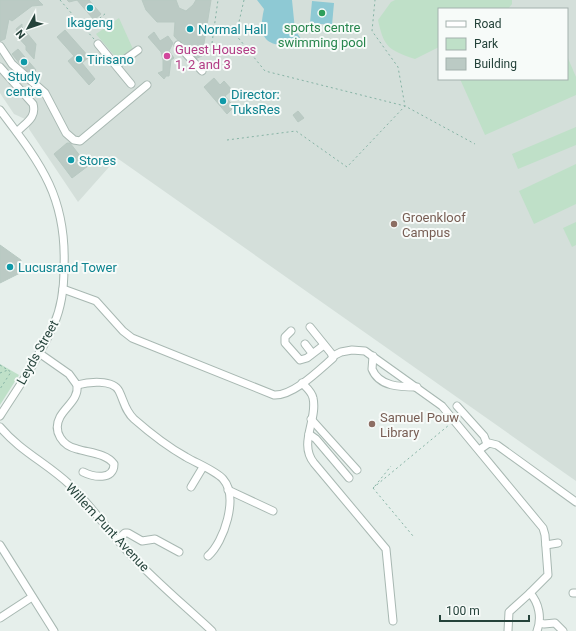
<svg xmlns="http://www.w3.org/2000/svg" width="576" height="631" font-family="Roboto,sans-serif">
<rect width="100%" height="100%" fill="#e6efeb"/>
<!-- built -->
<path fill="#d4dfda" fill-rule="evenodd" d="M0 0H576V481L117 158 78 202 29 129 28 123 25 119 14 114 0 93ZM439 9H567V79H439Z"/>
<!-- green -->
<g fill="#bfe0c8">
<path d="M395 0H512V4L508 9H439V47L415 59C389 50 384 48 378 20L391 2Z"/>
<polygon points="119,18 133,49 118,60 96,34"/>
<polygon points="567,56 576,77 576,95 485,135 460,79 567,79"/>
<polygon points="576,127 576,145 518,169 512,154"/>
<polygon points="576,164 576,204 534,224 519,191"/>
<polygon points="576,222 576,245 572,247 563,228"/>
<polygon points="0,364 19,375 0,405"/>
</g>
<!-- water -->
<g fill="#8ec9d4">
<path d="M257 0H292L295 30 305 45C275 46 255 48 264 9Z"/>
<polygon points="312,1 334,3 332,25 310,23"/>
</g>
<!-- building -->
<g fill="#bbcac4" stroke="#b8c9c2">
<polygon points="0,0 38,0 43,5 32,6 12,21 9,19 5,39 0,41"/>
<polygon points="67,0 89,0 101,14 94,20 77,0 69,2"/>
<polygon points="142,0 176,0 179,8 186,11 193,5 196,0 211,0 202,56 195,59 174,36 175,22 157,22 146,10"/>
<polygon points="22,24 22,27 36,44 34,59 26,50 26,46 16,35 18,33 16,29"/>
<polygon points="65,30 89,57 82,63 95,79 89,85 68,61 74,56 57,37"/>
<polygon points="154,32 160,41 168,36 173,43 169,51 174,58 171,60 169,76 166,76 164,79 158,73 163,71 163,60 161,52 148,37"/>
<polygon points="18,49 36,70 29,75 12,54"/>
<polygon points="214,78 220,85 224,81 232,90 225,96 234,107 227,114 204,87"/>
<polygon points="298,111 304,118 298,122 293,115"/>
<polygon points="67,143 70,143 88,166 72,178 54,154"/>
<polygon points="0,245 21,260 20,273 0,283"/>
</g>
<g fill="none" stroke-linecap="round" stroke-linejoin="round">
<defs>
<g id="minor">
<polyline points="98,44 131,84"/>
<polyline points="178,45 202,71"/>
<polyline points="0,46 12,64 45,93 66,133 74,140 80,141 147,85"/>
<polyline points="117,65 138,50"/>
<path d="M0 67 33 104C37 118 25 123 17 132"/>
<path d="M0 110C41 164 67 197 64 268 64 288 62 306 54 324 40 357 19 386 0 416"/>
<path d="M63 289 96 301 123 331 132 338 274 395C293 396 318 371 333 358L331 353 310 327"/>
<polyline points="291,331 285,337 285,343 300,360 307,358 324,345"/>
<polyline points="305,344 312,353"/>
<path d="M39 353 69 374 77 385C79 399 66 406 60 417 52 432 63 446 77 449 89 453 106 453 114 464 114 481 93 477 83 472"/>
<polyline points="333,356 341,352 352,350 365,351 442,406 543,528 545,535 548,575 530,593"/>
<path d="M373 356 372 369C379 387 401 387 417 387"/>
<path d="M302 383C306 387 312 392 313 398 318 420 298 443 314 463L386 549 393 621"/>
<path d="M77 385C88 382 113 379 119 391 124 401 125 411 134 419 150 433 168 447 186 457 196 463 216 471 223 479 239 497 224 542 208 556"/>
<polyline points="457,406 484,436 487,444"/>
<polyline points="311,419 357,470"/>
<path d="M0 427C20 451 48 464 70 485 91 506 108 530 128 552 154 580 184 605 212 631"/>
<polyline points="309,434 316,439 349,478"/>
<polyline points="479,450 489,443 497,445 576,502"/>
<polyline points="191,487 203,467"/>
<polyline points="228,490 273,511"/>
<polyline points="117,540 125,533 128,533 142,541 155,539 179,552"/>
<polyline points="0,545 54,631"/>
<polyline points="546,545 558,543"/>
<polyline points="573,593 576,593"/>
<polyline points="0,618 32,597"/>
<polyline points="540,623 544,624 555,623 563,631"/>
<path d="M508 631 509 612 530 593C539 603 542 618 537 631"/>
</g>
</defs>
<!-- minor casing -->
<use href="#minor" stroke="#a8b8b2" stroke-width="9"/>
<!-- path -->
<g stroke="#86b3a5" stroke-width="1" stroke-dasharray="2 3" stroke-linecap="butt">
<polyline points="60,0 86,30"/>
<polyline points="244,0 236,35 265,71 405,106 475,144"/>
<polyline points="94,39 86,30 106,13"/>
<polyline points="212,43 218,0"/>
<polyline points="227,140 296,131 347,167 405,106 398,67 372,31 375,0"/>
<polyline points="0,365 11,372 0,389"/>
<polyline points="0,373 8,370"/>
<polyline points="375,486 391,466"/>
<polyline points="373,488 449,425"/>
<polyline points="373,488 413,536"/>
</g>
<!-- minor -->
<use href="#minor" stroke="#fff" stroke-width="7"/>
</g>
<!-- markers -->
<g fill="#0f9aa8" stroke="#f7fbf9" stroke-width="1.5">
<circle cx="90" cy="8" r="4"/>
<circle cx="190" cy="29" r="4"/>
<circle cx="79" cy="59" r="4"/>
<circle cx="24" cy="62" r="4"/>
<circle cx="223" cy="101" r="4"/>
<circle cx="71" cy="160" r="4"/>
<circle cx="10" cy="267" r="4"/>
</g>
<circle fill="#2e9e5b" stroke="#f7fbf9" stroke-width="1.5" cx="322" cy="13" r="4"/>
<circle fill="#d1479c" stroke="#f7fbf9" stroke-width="1.5" cx="167" cy="56" r="4"/>
<g fill="#8d6e63" stroke="#f7fbf9" stroke-width="1.5">
<circle cx="394" cy="224" r="4"/>
<circle cx="372" cy="424" r="4"/>
</g>
<g text-anchor="middle" stroke-width="4" stroke-linejoin="round" paint-order="stroke">
<!-- culture labels -->
<g font-size="13" fill="#0d838f" stroke="#f7fbf9" text-anchor="start">
<text x="90" y="27" text-anchor="middle">Ikageng</text>
<text x="198" y="34">Normal Hall</text>
<text x="87" y="64">Tirisano</text>
<text x="24" y="81" text-anchor="middle">Study<tspan x="24" dy="15">centre</tspan></text>
<text x="231" y="99">Director:<tspan x="231" dy="15">TuksRes</tspan></text>
<text x="79" y="165">Stores</text>
<text x="18" y="272">Lucusrand Tower</text>
</g>
<!-- leisure labels -->
<g font-size="13" fill="#27864d" stroke="#f7fbf9">
<text x="322" y="32">sports centre<tspan x="322" dy="15">swimming pool</tspan></text>
</g>
<!-- hotel labels -->
<g font-size="13" fill="#b23c85" stroke="#f7fbf9" text-anchor="start">
<text x="175" y="54">Guest Houses<tspan x="175" dy="15">1, 2 and 3</tspan></text>
</g>
<!-- education labels -->
<g font-size="13" fill="#785e54" stroke="#f7fbf9" text-anchor="start">
<text x="402" y="222">Groenkloof<tspan x="402" dy="15">Campus</tspan></text>
<text x="380" y="422">Samuel Pouw<tspan x="380" dy="15">Library</tspan></text>
</g>
<!-- street labels -->
<g font-size="13" fill="#24423a" stroke="#f7fbf9">
<text transform="translate(37 352) rotate(-61)" y="5">Leyds Street</text>
<text transform="translate(108 527) rotate(47)" y="5">Willem Punt Avenue</text>
</g>
</g>
<!-- legend -->
<rect x="438" y="8" width="130" height="72" fill="#f7fbf9" stroke="#a3b1ad"/>
<rect x="446" y="21" width="20" height="6" fill="#ffffff" stroke="#a3b1ad"/>
<text x="474" y="28" font-size="12" fill="#24423a">Road</text>
<rect x="446" y="38" width="20" height="12" fill="#bfe0c8" stroke="#a3b1ad"/>
<text x="474" y="48" font-size="12" fill="#24423a">Park</text>
<rect x="446" y="58" width="20" height="12" fill="#bbcac4" stroke="#a3b1ad"/>
<text x="474" y="68" font-size="12" fill="#24423a">Building</text>
<!-- north arrow -->
<g transform="translate(28 28) rotate(230)" stroke="#f7fbf9" stroke-width="3" paint-order="stroke">
<path d="M0-3L7 15L0 10L-7 15Z" fill="#24423a"/>
<text y="-6" font-size="11" font-weight="bold" text-anchor="middle" fill="#24423a">N</text>
</g>
<!-- scale -->
<path d="M440 615v6h89v-6" fill="none" stroke="#24423a" stroke-width="2"/>
<text x="446" y="615" font-size="12" fill="#24423a" stroke="#f7fbf9" stroke-width="3" paint-order="stroke">100 m</text>
</svg>
